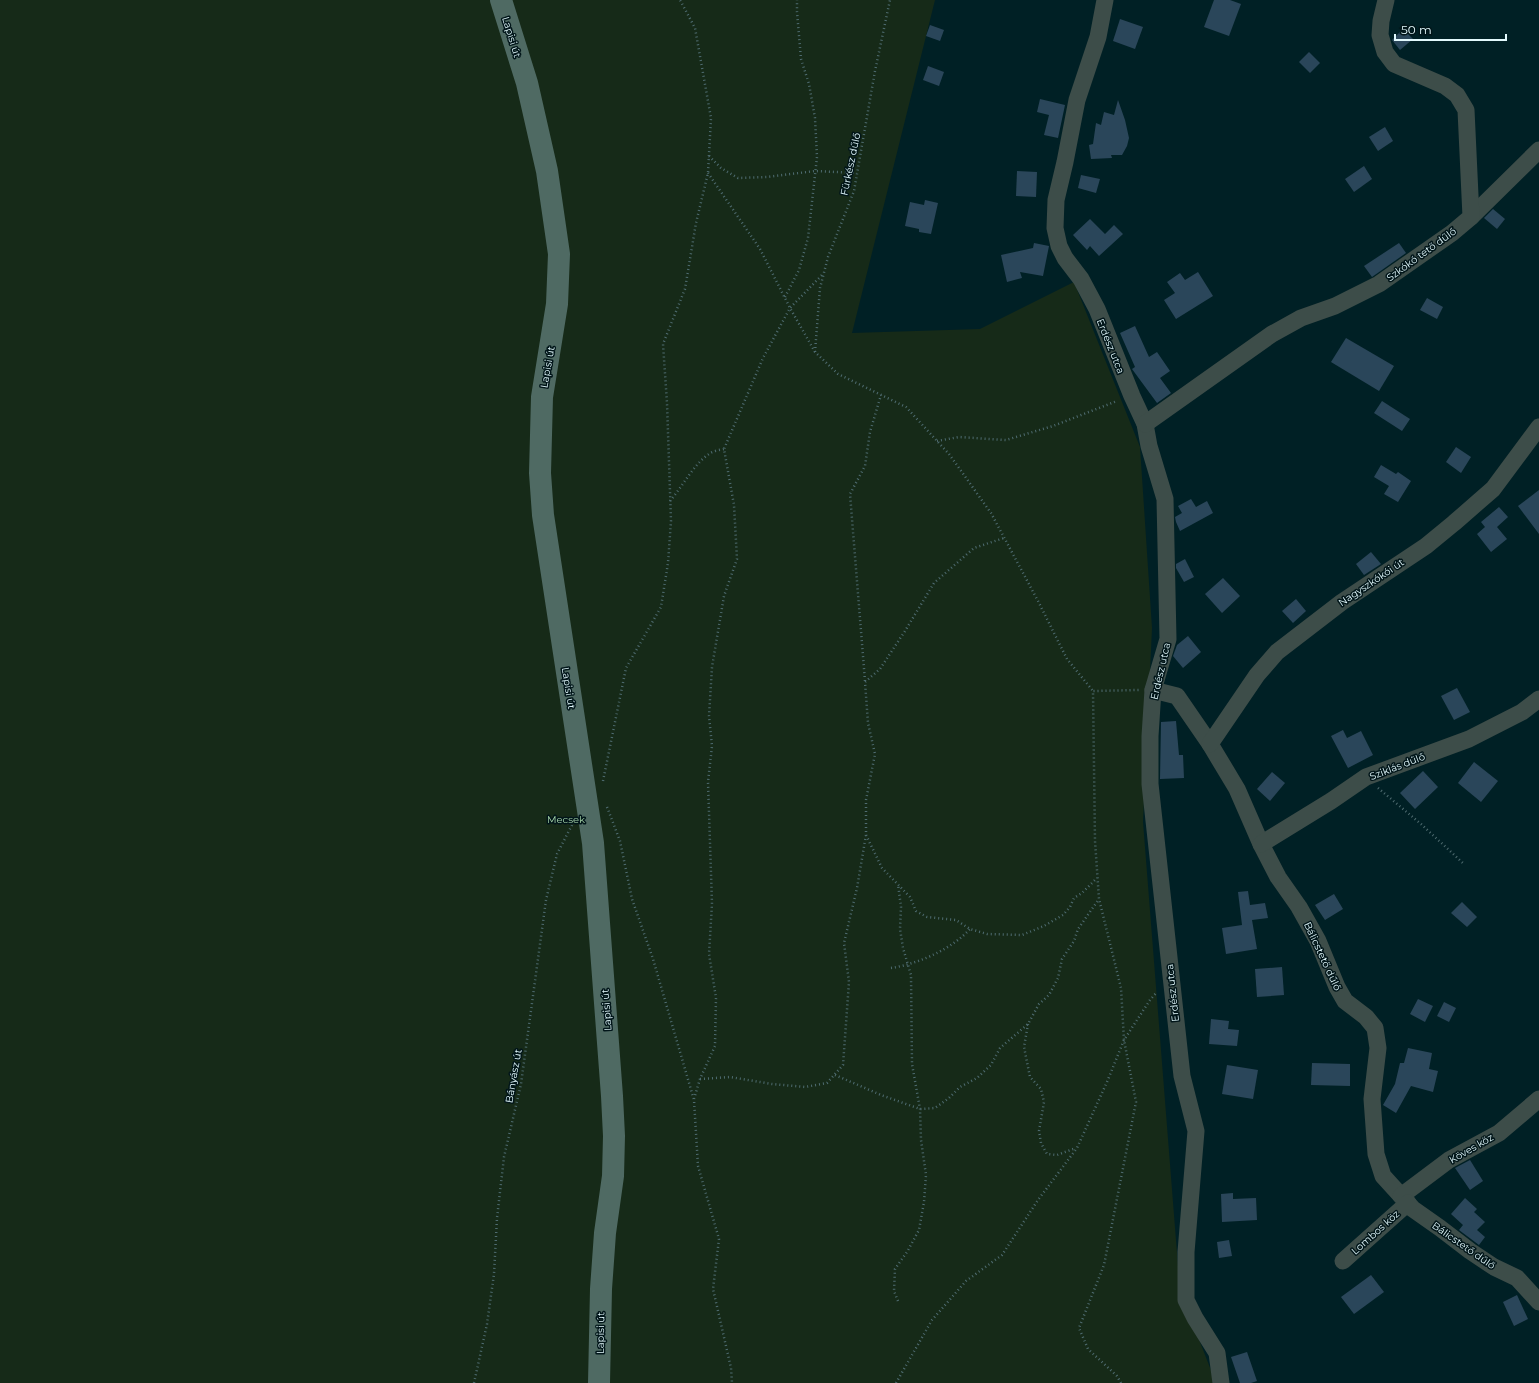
<svg xmlns="http://www.w3.org/2000/svg" width="1539" height="1383" font-family="Montserrat,sans-serif">
<rect width="100%" height="100%" fill="#002025"/>
<!-- green -->
<polygon fill="#162a18" points="0,0 935,0 852,333 980,329 1074,282 1140,447 1152,628 1143,822 1180,1291 1216,1383 0,1383"/>
<!-- building -->
<g fill="#2a465a">
<polygon points="1214,0 1230,0 1241,4 1229,36 1204,27"/>
<polygon points="1120,19 1143,27 1135,49 1113,41"/>
<polygon points="930,25 944,30 940,41 926,36"/>
<polygon points="1403,29 1413,39 1400,50 1392,40"/>
<polygon points="1309,52 1320,63 1310,73 1299,62"/>
<polygon points="928,66 944,72 939,86 923,80"/>
<polygon points="1040,99 1065,105 1058,138 1044,135 1049,115 1037,112"/>
<polygon points="1118,100 1125,120 1129,138 1127,146 1122,155 1111,155 1112,158 1091,159 1089,145 1093,144 1096,123 1101,125 1104,112 1114,115"/>
<polygon points="1385,127 1393,141 1378,151 1369,137"/>
<polygon points="1364,166 1372,179 1354,192 1345,179"/>
<polygon points="1017,171 1037,172 1036,197 1016,196"/>
<polygon points="1081,175 1100,179 1096,193 1078,188"/>
<polygon points="925,200 938,203 931,234 919,232 919,229 905,226 910,202 924,205"/>
<polygon points="1493,209 1505,219 1497,229 1484,218"/>
<polygon points="1090,219 1105,234 1114,225 1123,234 1099,256 1090,246 1087,250 1073,235"/>
<polygon points="1034,243 1049,246 1043,276 1020,272 1022,278 1007,282 1001,255 1033,248"/>
<polygon points="1399,243 1406,253 1372,277 1364,266"/>
<polygon points="1198,272 1213,296 1176,319 1164,300 1175,293 1167,282 1180,273 1185,280"/>
<polygon points="1427,298 1443,307 1437,319 1420,310"/>
<polygon points="1135,326 1149,357 1157,352 1170,371 1160,378 1171,393 1157,403 1132,369 1135,367 1120,333"/>
<polygon points="1346,338 1394,366 1379,391 1331,362"/>
<polygon points="1382,401 1410,419 1402,431 1374,413"/>
<polygon points="1456,447 1471,457 1461,473 1446,462"/>
<polygon points="1381,465 1396,474 1398,472 1411,481 1398,502 1384,494 1389,486 1374,477"/>
<polygon points="1539,490 1539,534 1518,506"/>
<polygon points="1191,499 1196,507 1207,501 1213,513 1180,531 1176,522 1175,517 1182,513 1178,506"/>
<polygon points="1499,507 1508,517 1497,527 1507,539 1491,552 1477,534 1485,527 1481,522"/>
<polygon points="1371,552 1381,564 1364,575 1356,564"/>
<polygon points="1185,559 1194,577 1184,582 1176,568 1176,564"/>
<polygon points="1223,578 1240,596 1222,613 1205,594"/>
<polygon points="1296,599 1306,611 1293,623 1282,611"/>
<polygon points="1188,636 1201,652 1183,668 1173,656 1177,645"/>
<polygon points="1457,688 1470,712 1454,720 1441,696"/>
<polygon points="1176,721 1179,755 1183,755 1184,778 1160,779 1161,722"/>
<polygon points="1343,730 1347,738 1361,731 1373,755 1348,768 1331,736"/>
<polygon points="1474,762 1498,781 1481,802 1458,783"/>
<polygon points="1423,771 1438,787 1415,809 1400,793"/>
<polygon points="1272,772 1285,783 1270,801 1257,789"/>
<polygon points="1248,891 1250,905 1265,903 1268,918 1252,920 1257,949 1226,954 1222,928 1242,925 1238,892"/>
<polygon points="1334,894 1343,909 1325,920 1315,905"/>
<polygon points="1462,902 1477,917 1467,927 1451,913"/>
<polygon points="1282,967 1284,995 1257,997 1255,969"/>
<polygon points="1418,999 1433,1006 1425,1022 1410,1014"/>
<polygon points="1444,1002 1456,1008 1449,1022 1437,1016"/>
<polygon points="1211,1019 1229,1021 1228,1029 1239,1030 1237,1046 1209,1044"/>
<polygon points="1408,1048 1432,1053 1429,1069 1438,1071 1433,1092 1411,1086 1396,1113 1383,1105 1395,1084 1400,1063 1404,1063"/>
<polygon points="1312,1063 1350,1064 1350,1086 1311,1085"/>
<polygon points="1227,1065 1258,1070 1253,1099 1222,1094"/>
<polygon points="1470,1160 1483,1181 1470,1190 1455,1168"/>
<polygon points="1233,1193 1233,1199 1256,1198 1257,1220 1222,1222 1221,1194"/>
<polygon points="1465,1198 1477,1209 1474,1212 1485,1222 1477,1230 1485,1237 1479,1245 1459,1230 1463,1225 1451,1214"/>
<polygon points="1229,1240 1232,1256 1219,1258 1217,1242"/>
<polygon points="1371,1275 1384,1292 1354,1314 1341,1297"/>
<polygon points="1517,1295 1528,1319 1514,1326 1503,1302"/>
<polygon points="1247,1352 1257,1381 1251,1383 1240,1383 1231,1357"/>
</g>
<g fill="none" stroke-linecap="round" stroke-linejoin="round">
<!-- path -->
<g stroke="#4f6c71" stroke-width="2.5" stroke-dasharray="1 3" stroke-linecap="butt">
<polyline points="709,156 721,168 738,178 767,177 815,171 857,173"/>
<polyline points="708,173 760,249 790,308 815,352 838,374 906,407 949,454 991,513 1038,601 1067,659 1093,691"/>
<polyline points="785,297 799,270 808,238 817,157 815,118 809,84 801,59 797,12 797,0"/>
<polyline points="815,352 820,288 828,257 854,191 875,71 890,0"/>
<polyline points="937,441 959,437 1006,440 1053,426 1117,401"/>
<path d="M670 501C683 486 693 465 709 454 713 451 719 450 724 449"/>
<polyline points="865,681 850,494 865,466 870,432 881,395"/>
<polyline points="603,781 626,668 661,607 668,563 671,521 667,403 663,344 685,289 696,223 708,173 711,118 695,28 680,0"/>
<polyline points="1378,788 1421,824 1464,864"/>
<polyline points="607,807 620,841 632,899 653,959 694,1100 698,1166 719,1239 713,1289 731,1368 732,1383"/>
<polyline points="866,835 882,868 910,897 916,911 927,917 956,920 970,929 987,934 1022,935 1044,926 1063,915 1070,907 1074,898 1082,893 1097,878"/>
<path d="M891 968C918 964 952 949 970 929"/>
<polyline points="1028,1024 1024,1047 1030,1077 1041,1089 1044,1102 1039,1131 1041,1143 1047,1154 1057,1155 1076,1148"/>
<polyline points="835,1075 881,1095 920,1109 935,1108 949,1098 960,1087 977,1078 991,1065 1000,1048 1028,1024 1039,1004 1049,995 1058,978 1062,959 1074,941 1078,929 1099,899"/>
<polyline points="700,1079 730,1077 772,1084 805,1087 827,1083 843,1065 849,982 844,943 857,888 866,835 866,800 875,754 868,723 865,682 880,669 905,631 934,583 974,548 1004,538"/>
<polyline points="694,1099 700,1079 715,1046 716,998 709,954 712,904 708,782 712,746 709,716 712,667 724,596 737,559 734,505 724,449 763,358 790,308 823,274"/>
<polyline points="898,1301 894,1291 895,1269 907,1252 919,1230 924,1202 926,1175 921,1140 920,1109 912,1064 911,975 903,948 900,929 901,907 898,884"/>
<polyline points="474,1383 487,1324 494,1274 497,1218 504,1157 521,1084 546,900 557,854 572,825"/>
<polyline points="896,1383 932,1320 966,1281 1002,1255 1038,1200 1077,1148 1107,1082 1124,1040 1150,1000 1157,992"/>
<polyline points="1121,1383 1117,1376 1088,1349 1079,1328 1104,1265 1136,1102 1124,1040 1121,988 1099,899 1095,841 1093,691 1139,690"/>
</g>
<!-- street -->
<g stroke="#3d4d49" stroke-width="17">
<polyline points="1105,0 1098,37 1077,100 1065,162 1056,200 1055,228 1059,246 1065,258 1081,279 1097,309 1132,396 1145,424 1149,446 1165,499 1168,639 1153,690 1150,736 1150,784 1182,1076 1196,1131 1186,1252 1186,1300 1195,1318 1217,1353 1221,1383"/>
<polyline points="1471,217 1539,150"/>
<polyline points="1145,424 1272,334 1301,318 1335,306 1379,284 1452,233 1471,217 1466,110 1457,95 1445,86 1394,64 1385,52 1380,35 1381,21 1386,0"/>
<polyline points="1153,690 1177,696 1210,744 1237,789 1261,844 1278,877 1299,907 1318,941 1337,987 1345,1001 1366,1017 1375,1028 1378,1048 1372,1099 1376,1154 1383,1176 1413,1209 1440,1228 1470,1251 1494,1267 1517,1278 1539,1302"/>
<polyline points="1210,744 1257,675 1277,652 1342,602 1426,546 1454,523 1493,489 1539,427"/>
<polyline points="1261,844 1331,801 1366,777 1469,739 1522,712 1539,699"/>
<polyline points="1401,1196 1449,1160 1499,1133 1539,1099"/>
<polyline points="1343,1261 1408,1203"/>
</g>
<!-- secondary -->
<polyline stroke="#4f6a63" stroke-width="22" points="501,0 527,83 547,171 559,254 557,304 542,397 540,473 543,515 593,843 612,1096 614,1136 613,1176 605,1233 601,1289 599,1383"/>
</g>
<g text-anchor="middle" stroke-width="3" stroke-linejoin="round" paint-order="stroke">
<!-- street labels -->
<g font-size="10" fill="#e2f9fd" stroke="#011519">
<text transform="translate(512 37) rotate(73)" y="4">Lapisi út</text>
<text transform="translate(850 164) rotate(-78)" y="4">Fürkész dűlő</text>
<text transform="translate(1421 254) rotate(-36)" y="4">Szkókó tető dűlő</text>
<text transform="translate(1111 346) rotate(68)" y="4">Erdész utca</text>
<text transform="translate(547 367) rotate(-80)" y="4">Lapisi út</text>
<text transform="translate(1371 582) rotate(-34)" y="4">Nagyszkókói út</text>
<text transform="translate(1160 671) rotate(-77)" y="4">Erdész utca</text>
<text transform="translate(569 688) rotate(81)" y="4">Lapisi út</text>
<text transform="translate(1397 766) rotate(-21)" y="4">Sziklás dűlő</text>
<text transform="translate(1323 956) rotate(65)" y="4">Bálicstető dűlő</text>
<text transform="translate(1172 993) rotate(-96)" y="4">Erdész utca</text>
<text transform="translate(606 1010) rotate(-94)" y="4">Lapisi út</text>
<text transform="translate(513 1076) rotate(-80)" y="4">Bányász út</text>
<text transform="translate(1471 1148) rotate(-30)" y="4">Köves köz</text>
<text transform="translate(1375 1232) rotate(-42)" y="4">Lombos köz</text>
<text transform="translate(1464 1245) rotate(35)" y="4">Bálicstető dűlő</text>
<text transform="translate(600 1333) rotate(-89)" y="4">Lapisi út</text>
</g>
<!-- park labels -->
<g font-size="10" fill="#a5d4a9" stroke="#011519">
<text x="566" y="823">Mecsek</text>
</g>
</g>
<!-- scale -->
<path d="M1395 34v6h111v-6" fill="none" stroke="#e2f9fd" stroke-width="2"/>
<text x="1401" y="34" font-size="12" fill="#e2f9fd" stroke="#011519" stroke-width="3" paint-order="stroke">50 m</text>
</svg>
